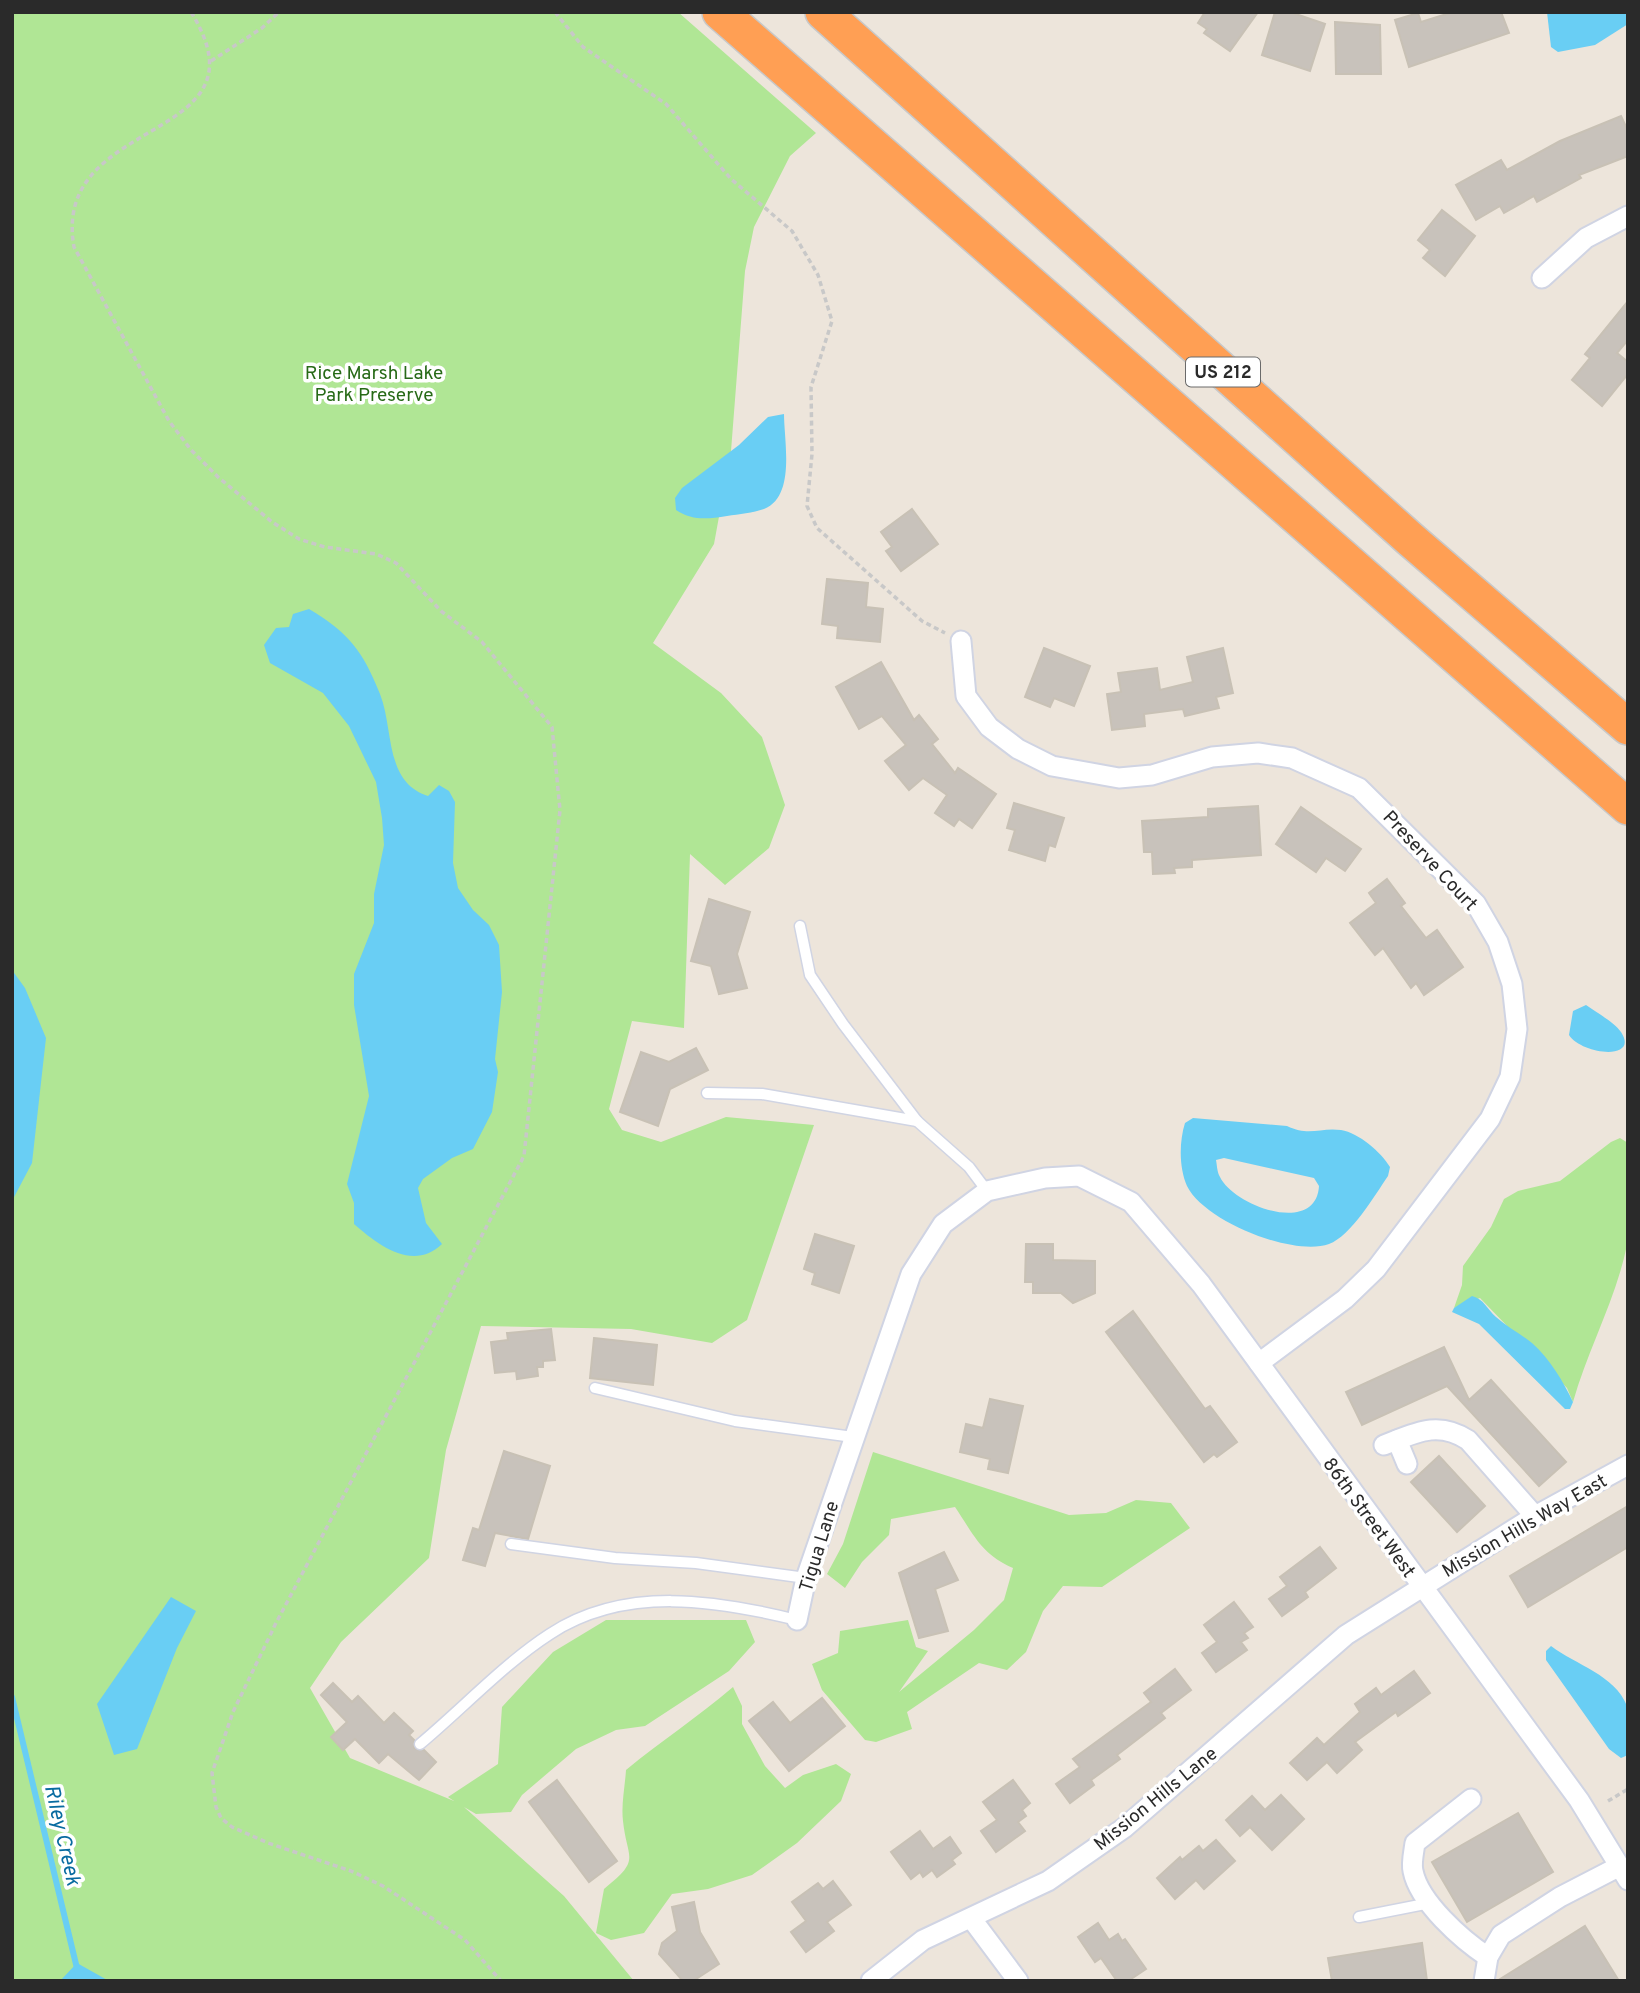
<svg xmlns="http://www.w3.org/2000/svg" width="1640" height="1993" font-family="Overpass,sans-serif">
<rect width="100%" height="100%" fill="#ede5db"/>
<!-- green -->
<g fill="#b0e695">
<polygon points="12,12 678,12 816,133 790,156 754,227 745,271 731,451 714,544 653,643 721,693 762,737 785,805 769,848 725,885 690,854 684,1028 632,1021 609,1109 622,1130 661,1142 726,1117 814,1125 747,1320 712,1343 631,1329 481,1326 446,1450 429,1558 341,1642 310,1688 350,1758 454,1801 448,1797 498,1764 502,1707 553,1652 606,1620 746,1620 755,1642 729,1671 645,1726 616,1730 576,1749 522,1795 511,1812 476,1814 464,1807 564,1896 634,1981 12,1981"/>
<path d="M1620 1138 1628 1143C1628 1175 1633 1213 1627 1245 1616 1299 1588 1349 1573 1402L1567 1388 1480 1298 1454 1308 1462 1285 1463 1266 1491 1227 1504 1199 1518 1191 1560 1181 1611 1142Z"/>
<path d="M873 1452 1069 1515 1106 1513 1136 1500 1171 1503 1190 1528 1102 1587 1063 1586 1043 1611 1026 1652 1007 1670 979 1663 907 1712 912 1729 876 1742 865 1740 822 1690 812 1664 838 1653 840 1631 908 1620 916 1647 928 1651 899 1692 974 1630 1004 1600 1013 1568C981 1554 974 1535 955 1507L891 1519 889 1535 862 1562 845 1588 827 1574 843 1544Z"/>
<path d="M733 1687 742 1706V1724L765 1766 785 1788 803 1775 836 1764 851 1774 841 1801 797 1843 752 1875 708 1889 672 1894 644 1933 611 1940 596 1933 604 1889C642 1859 627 1860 623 1821 621 1805 625 1786 626 1770 661 1741 698 1717 733 1687Z"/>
</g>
<!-- water -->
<g fill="#69cef4" fill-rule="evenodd">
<polygon points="1547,12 1628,12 1628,24 1595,45 1558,52 1551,47"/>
<path d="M784 414C784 441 796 496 764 509 753 513 739 514 727 516 707 519 693 521 676 510L675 498 682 488 739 445 768 417Z"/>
<path d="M309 609C348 632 363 651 380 694 394 729 384 782 428 796L439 785 449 791 455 802 453 863 458 888 473 910 489 925 499 945 502 992 495 1059 498 1072 492 1112 473 1149 452 1158 423 1179 418 1188 426 1223 442 1244C413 1272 378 1245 354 1224V1203L347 1184 369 1096 354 1005V974L374 923V894L384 845 382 818 376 782 349 726 323 693 270 663 264 645 276 628 289 627 293 614Z"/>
<polygon points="12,970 25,988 46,1038 32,1163 12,1201"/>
<path d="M1586 1005C1597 1013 1614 1022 1621 1032 1640 1061 1582 1055 1569 1035L1573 1011Z"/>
<path d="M1193 1118 1287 1126C1310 1137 1320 1127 1341 1130 1359 1133 1381 1152 1390 1167L1388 1176C1375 1195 1351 1236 1329 1244 1293 1257 1204 1221 1187 1186 1179 1168 1179 1142 1185 1123ZM1224 1158 1314 1178 1319 1186C1316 1236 1234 1206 1220 1177 1217 1172 1217 1165 1216 1160Z"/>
<path d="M1472 1296C1484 1299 1487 1309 1496 1317 1507 1327 1521 1334 1532 1343 1550 1359 1563 1381 1573 1402L1570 1409H1565L1479 1324 1452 1312 1454 1308Z"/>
<polygon points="171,1597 196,1611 177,1648 137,1749 114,1755 97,1704"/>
<path d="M1551 1646C1576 1665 1615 1675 1627 1706 1632 1720 1628 1741 1628 1755L1621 1758 1609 1749 1546 1660V1651Z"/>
<polygon points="77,1963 109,1981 60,1981"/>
</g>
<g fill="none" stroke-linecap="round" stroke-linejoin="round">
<!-- stream -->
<polyline stroke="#69cef4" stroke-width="6" points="12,1697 80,1981"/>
</g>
<!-- building -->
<g fill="#c8c2bb" stroke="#c8c1b5" stroke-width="2">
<polygon points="1205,12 1258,12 1230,51 1204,33 1207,29 1198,23"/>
<polygon points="1275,12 1290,12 1325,24 1310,71 1262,55"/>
<polygon points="1453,12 1501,12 1509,33 1409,67 1395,20 1418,13 1421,22"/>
<polygon points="1335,22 1380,25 1381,74 1336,74"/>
<polygon points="1621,116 1628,131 1628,156 1579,175 1581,178 1572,183 1537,202 1534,196 1504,213 1500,206 1476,220 1456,185 1501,160 1507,170 1560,141"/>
<polygon points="1442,210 1475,236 1445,276 1423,258 1430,250 1418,240"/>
<polygon points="1628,301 1628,340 1617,353 1628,362 1628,374 1602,406 1572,380 1590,358 1585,354"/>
<polygon points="912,509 938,544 901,571 886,551 892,547 881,532"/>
<polygon points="827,579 868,583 866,607 883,609 880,642 837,638 838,626 822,624"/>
<polygon points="1044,648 1090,666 1074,706 1054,698 1050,707 1025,697"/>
<polygon points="1223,648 1233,693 1216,697 1219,708 1185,716 1183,709 1144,714 1145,726 1112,730 1107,694 1121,692 1118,673 1157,668 1160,690 1193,682 1187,657"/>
<polygon points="881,662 914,720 919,715 938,739 932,744 955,773 958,768 996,794 972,828 959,819 954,826 935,813 947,795 923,778 909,790 885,761 906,745 882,716 859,729 836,687"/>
<polygon points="1014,803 1064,818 1055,847 1049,845 1045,861 1009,850 1015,830 1007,828"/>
<polygon points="1258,806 1261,855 1192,860 1192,867 1174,868 1175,873 1153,874 1152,852 1144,852 1142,821 1208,817 1208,809"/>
<polygon points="1301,807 1361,849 1345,871 1326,858 1316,872 1276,844"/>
<polygon points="1387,879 1405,903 1401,906 1426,938 1437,930 1463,967 1424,995 1416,983 1411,988 1383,948 1375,955 1350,923 1376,903 1369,893"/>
<polygon points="709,899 750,912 737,954 747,988 719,994 711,966 691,961"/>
<polygon points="696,1048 708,1070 670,1089 658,1126 620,1112 641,1052 669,1062"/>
<polygon points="815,1234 854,1246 839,1293 812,1284 815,1273 804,1269"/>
<polygon points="1026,1244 1053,1244 1053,1260 1095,1261 1095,1293 1073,1303 1061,1293 1033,1293 1033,1282 1025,1282"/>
<polygon points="1133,1311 1205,1409 1210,1406 1237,1442 1217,1457 1214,1454 1204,1462 1106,1332"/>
<polygon points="551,1329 555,1360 543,1361 543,1367 537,1367 538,1376 517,1379 516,1371 495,1373 491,1342 508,1340 507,1333"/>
<polygon points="594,1338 657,1345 653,1385 590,1378"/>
<polygon points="1444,1347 1469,1400 1491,1380 1566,1462 1539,1486 1447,1386 1362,1425 1346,1392"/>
<polygon points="990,1399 1023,1406 1008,1473 988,1469 990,1459 960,1452 966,1424 983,1428"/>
<polygon points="504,1451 550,1466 528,1539 495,1533 485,1566 463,1560 473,1528 479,1530"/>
<polygon points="1439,1456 1485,1506 1457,1532 1411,1482"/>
<polygon points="1628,1506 1628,1547 1528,1607 1510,1576"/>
<polygon points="1320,1547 1336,1568 1305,1592 1308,1597 1282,1616 1269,1599 1287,1586 1280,1577"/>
<polygon points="944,1552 958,1580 935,1589 948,1631 919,1638 899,1573"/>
<polygon points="1234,1602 1253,1627 1244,1633 1248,1638 1241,1642 1247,1650 1216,1672 1202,1653 1217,1642 1204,1625"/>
<polygon points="1175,1669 1191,1690 1161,1713 1165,1718 1117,1755 1120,1759 1091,1780 1094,1785 1070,1803 1056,1784 1080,1767 1073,1759 1151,1702 1144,1693"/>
<polygon points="1414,1671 1430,1693 1398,1716 1396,1712 1355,1742 1362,1750 1337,1773 1327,1762 1307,1780 1290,1763 1317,1738 1324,1745 1360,1712 1355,1704 1376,1688 1381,1695"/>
<polygon points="333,1683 352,1702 358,1696 384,1723 394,1713 413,1731 409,1735 414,1740 414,1748 424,1750 436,1762 419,1780 388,1754 379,1763 355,1739 343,1750 331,1737 347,1722 321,1695"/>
<polygon points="822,1698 845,1726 789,1771 749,1721 773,1702 790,1723"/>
<polygon points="557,1780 617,1861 589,1882 529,1802"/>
<polygon points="1013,1780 1030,1803 1022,1810 1026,1816 1018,1822 1025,1831 996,1852 981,1831 997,1820 983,1802"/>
<polygon points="1281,1795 1304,1819 1272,1850 1250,1827 1240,1836 1226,1820 1252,1796 1265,1810"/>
<polygon points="1518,1813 1553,1872 1467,1922 1432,1862"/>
<polygon points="920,1831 933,1849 950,1837 961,1853 952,1860 955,1864 937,1877 932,1870 923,1877 920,1872 911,1879 891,1852"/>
<polygon points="1216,1840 1235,1861 1204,1889 1196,1880 1175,1899 1157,1878 1180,1857 1182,1860 1199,1846 1203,1851"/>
<polygon points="833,1881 851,1905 827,1922 834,1931 806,1952 791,1932 806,1921 792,1902 818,1883 823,1889"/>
<polygon points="694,1902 700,1932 719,1964 693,1981 683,1981 659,1954 662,1943 677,1931 672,1907"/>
<polygon points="1098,1923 1109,1940 1118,1934 1122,1941 1125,1939 1146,1969 1128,1981 1117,1981 1101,1958 1095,1962 1078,1937"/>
<polygon points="1585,1926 1619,1981 1497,1981"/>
<polygon points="1422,1943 1427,1981 1332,1981 1328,1958"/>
</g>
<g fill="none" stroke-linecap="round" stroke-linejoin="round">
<defs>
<g id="service">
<polyline points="800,926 810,975 843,1024 917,1121 969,1167 987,1191"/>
<polyline points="707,1093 762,1094 917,1121"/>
<polyline points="595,1388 735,1421 853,1437"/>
<polyline points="511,1544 615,1558 696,1563 806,1578"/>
<path d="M420 1744C462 1709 505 1663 550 1634 625 1585 716 1600 797 1620"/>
<polyline points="1359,1917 1430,1903"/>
</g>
<g id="minor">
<polyline points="1542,278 1586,238 1628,216"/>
<polyline points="961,641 966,696 989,727 1018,749 1052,766 1119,778 1152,775 1212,757 1258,753 1292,758 1359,788 1476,904 1498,942 1512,984 1517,1029 1510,1077 1490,1119 1376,1269 1345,1299 1259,1363"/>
<polyline points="1397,1440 1407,1464"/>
<path d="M1384 1445C1415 1433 1438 1420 1468 1440L1535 1516"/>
<polyline points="797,1620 806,1578 911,1274 943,1224 987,1191 1045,1178 1079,1176 1131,1202 1201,1284 1579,1800 1628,1880"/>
<path d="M1471 1799 1415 1843C1414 1851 1411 1863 1413 1871 1419 1902 1462 1940 1488 1957"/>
<polyline points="971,1918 1018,1981"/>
<polyline points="871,1981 923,1940 1048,1881 1124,1828 1346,1635 1535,1516 1628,1465"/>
<polyline points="1484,1981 1488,1957 1501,1935 1560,1897 1618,1867"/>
</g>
<g id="motorway">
<polyline points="720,12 1628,807"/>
<polyline points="823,12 1410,539 1628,727"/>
</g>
</defs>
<!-- service casing -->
<use href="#service" stroke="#d0d4e3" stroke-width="13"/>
<!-- minor casing -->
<use href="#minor" stroke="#d0d4e3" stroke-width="23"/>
<!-- motorway casing -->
<use href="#motorway" stroke="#c8c8c8" stroke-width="38"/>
<!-- path -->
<g stroke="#c8c8c8" stroke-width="3.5" stroke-dasharray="5 3.5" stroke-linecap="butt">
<path d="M191 12C274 145 50 113 74 247L169 421 191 450 218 477 272 522 299 539 325 547 376 554 396 563 441 611 482 642 552 727 560 810 524 1156 276 1623 233 1712 212 1773 216 1807 221 1818 232 1827 268 1843 351 1871 383 1886 465 1940 501 1981"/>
<polyline points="555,12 583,47 666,104 731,179 792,231 818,275 832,321 811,387 812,454 807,506 817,528 922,621 945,633"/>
<polyline points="211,61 262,28 279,12"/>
<polyline points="1608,1801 1628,1789"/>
</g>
<!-- service -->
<use href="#service" stroke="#fff" stroke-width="10"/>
<!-- minor -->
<use href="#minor" stroke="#fff" stroke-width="19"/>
<!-- motorway -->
<use href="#motorway" stroke="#ff9f54" stroke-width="35"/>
</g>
<g text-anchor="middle" stroke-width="7" stroke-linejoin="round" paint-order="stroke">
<!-- shield labels -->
<rect fill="#fff" stroke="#6a6a6a" stroke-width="2" x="1186" y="357.5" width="74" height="29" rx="5"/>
<g font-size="18" font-weight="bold" fill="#2a2a2a">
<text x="1223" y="378">US 212</text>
</g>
<!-- park labels -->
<g font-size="19" fill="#276a17" stroke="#fff">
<text x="374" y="379">Rice Marsh Lake<tspan x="374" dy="22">Park Preserve</tspan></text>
</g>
<!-- street labels -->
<g font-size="19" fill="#2a2a2a" stroke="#fff">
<text transform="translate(1431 860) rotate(47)" y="7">Preserve Court</text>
<text transform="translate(1370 1517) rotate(54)" y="7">86th Street West</text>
<text transform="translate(1524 1525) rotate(-30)" y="7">Mission Hills Way East</text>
<text transform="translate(818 1546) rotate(-73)" y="7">Tigua Lane</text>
<text transform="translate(1155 1798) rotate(-39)" y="7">Mission Hills Lane</text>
</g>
<!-- water labels -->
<g font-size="21" font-style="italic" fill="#086ba0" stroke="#fff">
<text transform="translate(63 1835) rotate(77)" y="7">Riley Creek</text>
</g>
</g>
<!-- border -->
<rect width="1640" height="1993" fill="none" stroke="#2a2a2a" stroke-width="28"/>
</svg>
